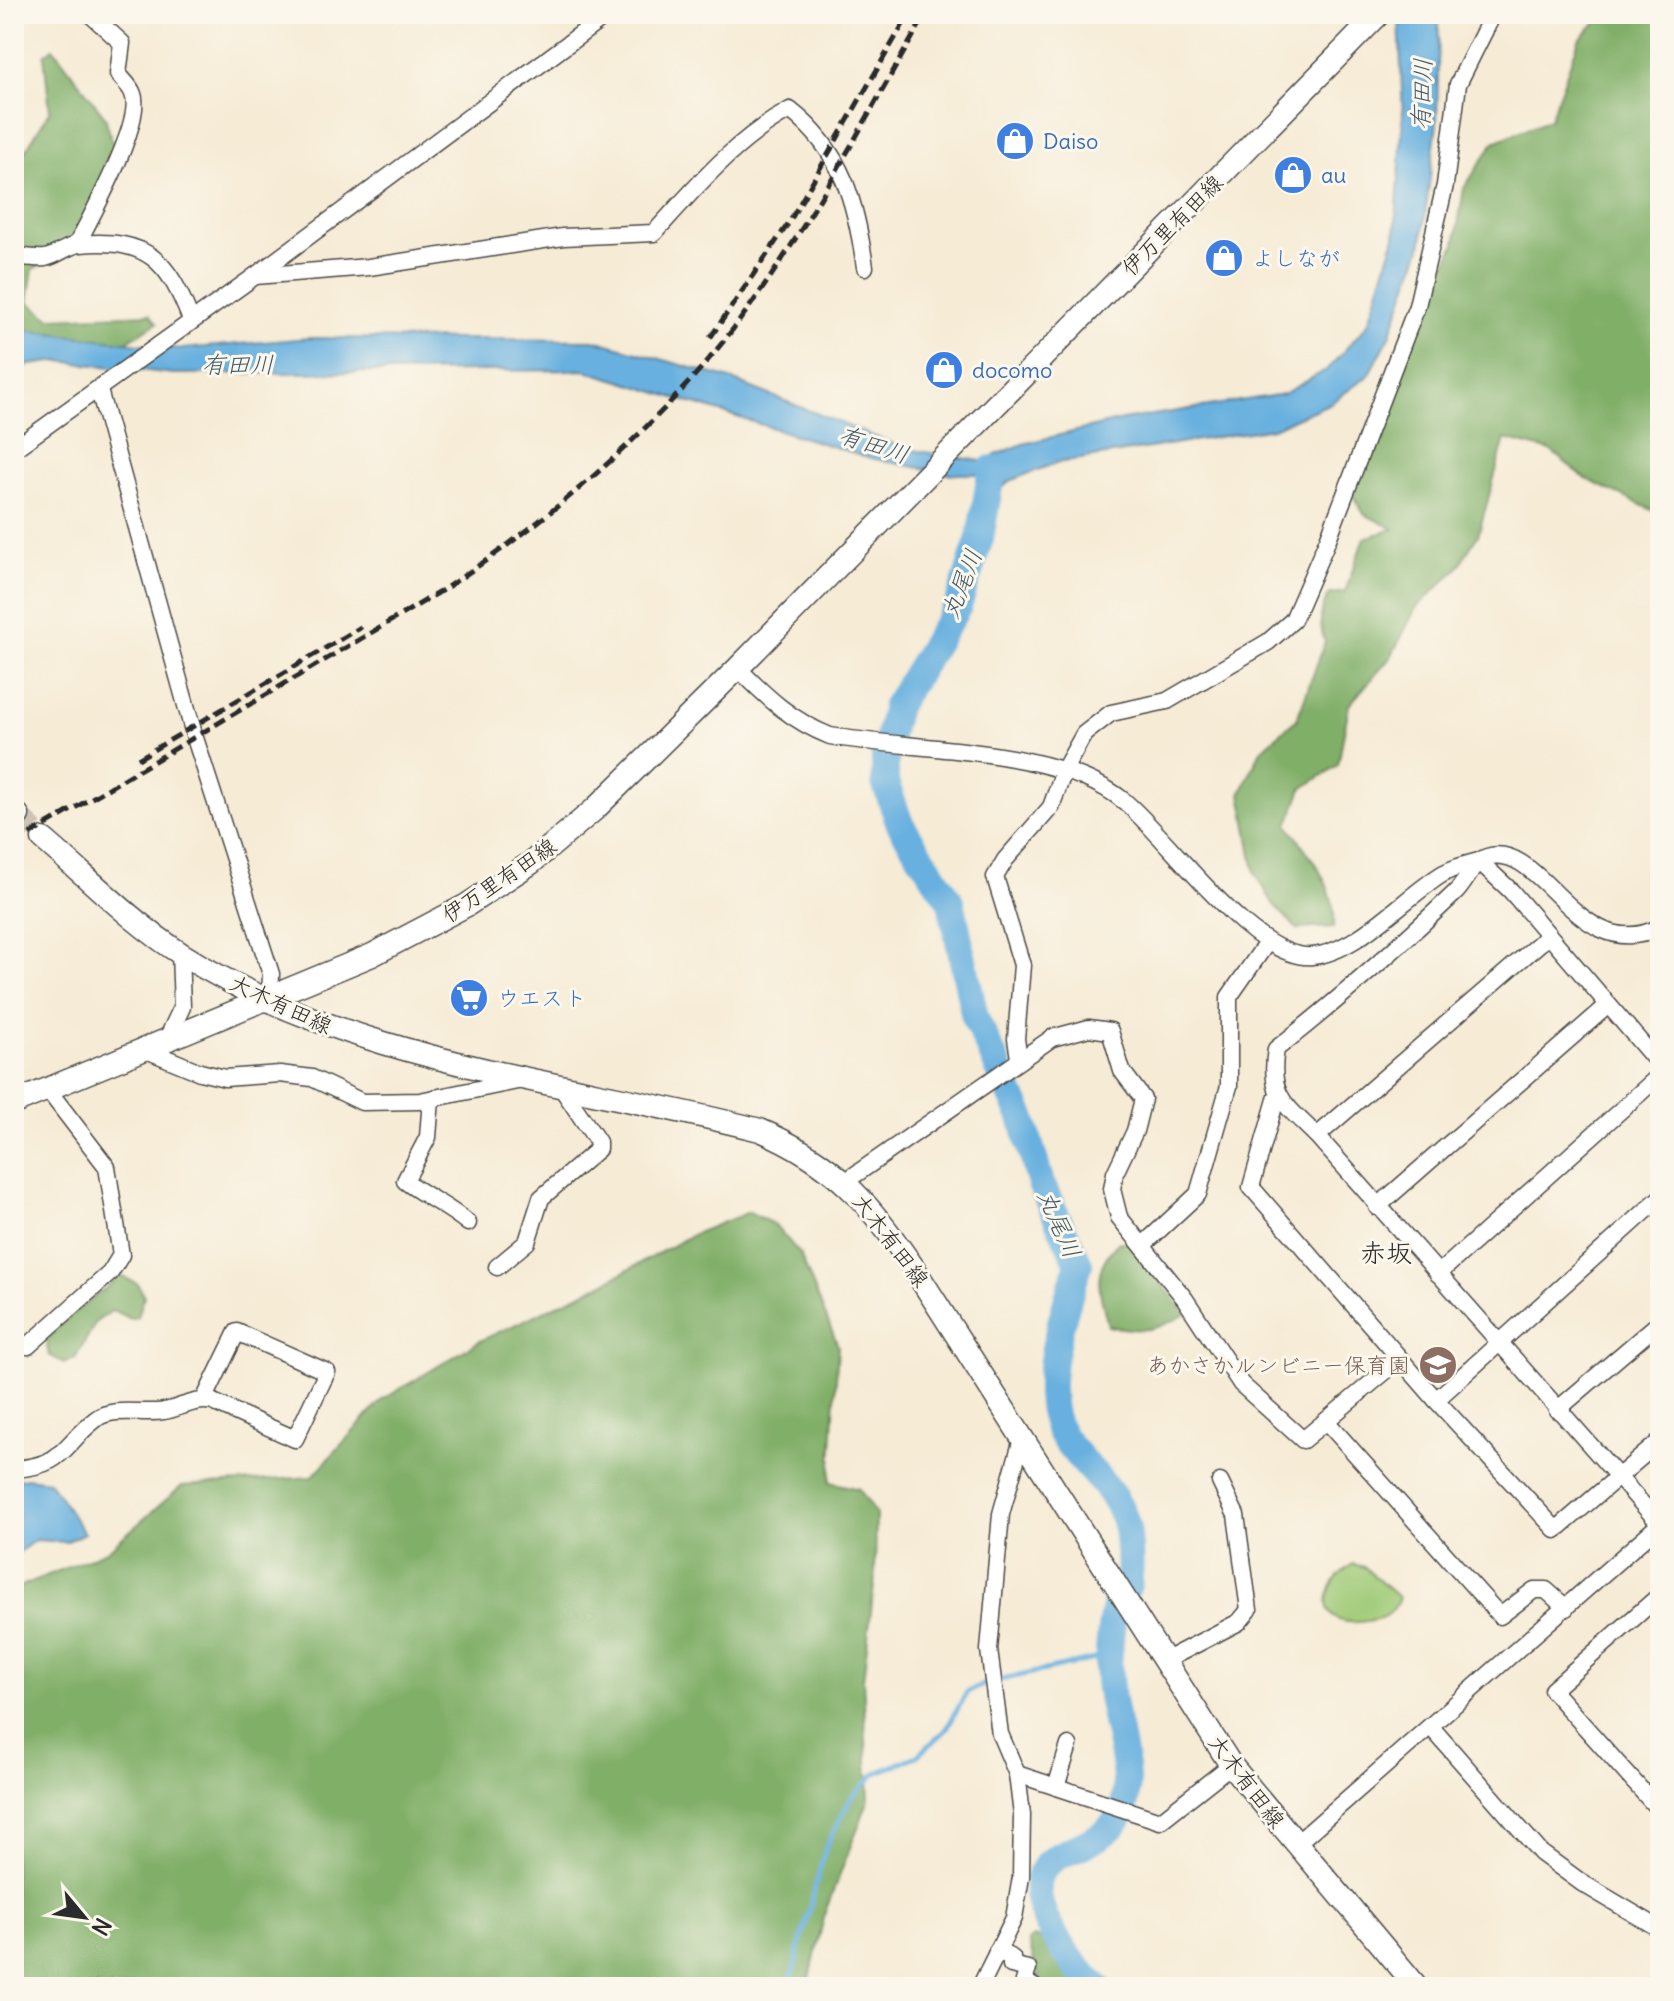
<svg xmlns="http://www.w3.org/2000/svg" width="1674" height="2001" font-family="Delius,'Klee One',sans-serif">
<rect width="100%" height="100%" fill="#fbf7ec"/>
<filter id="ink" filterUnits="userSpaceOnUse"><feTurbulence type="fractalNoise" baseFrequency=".0125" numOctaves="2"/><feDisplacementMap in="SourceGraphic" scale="16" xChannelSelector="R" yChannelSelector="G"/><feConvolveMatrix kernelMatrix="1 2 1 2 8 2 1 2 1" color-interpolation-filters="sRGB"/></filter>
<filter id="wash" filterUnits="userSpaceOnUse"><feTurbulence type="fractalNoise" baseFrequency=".006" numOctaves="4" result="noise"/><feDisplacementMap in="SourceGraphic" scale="32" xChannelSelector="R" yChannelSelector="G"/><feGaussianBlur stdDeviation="1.8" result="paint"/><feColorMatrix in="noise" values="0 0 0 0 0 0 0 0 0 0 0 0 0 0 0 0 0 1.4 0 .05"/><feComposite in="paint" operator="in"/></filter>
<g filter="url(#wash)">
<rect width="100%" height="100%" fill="#f6ebd5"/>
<!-- green -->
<path fill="#a0cb78" stroke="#667b52" stroke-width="2" d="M1353 1564 1364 1567 1399 1598C1392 1616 1385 1618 1366 1621 1313 1631 1320 1583 1353 1564Z"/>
<!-- forest -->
<g fill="#80af68" stroke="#566d4a" stroke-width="2">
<path d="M1604 14H1660V514L1586 479 1551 451 1505 439 1478 535 1457 569 1416 608 1391 657 1349 705 1338 765 1302 789 1288 825C1310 856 1338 888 1334 927L1297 929 1273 904 1255 872 1241 793 1261 750 1297 719 1325 642C1319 627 1319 608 1330 594L1345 592 1364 538 1394 529 1364 514 1351 492 1396 373 1455 244 1464 188 1494 142 1550 119 1579 40Z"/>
<polygon points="53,48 105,117 119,166 88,239 33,269 28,302 50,318 150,314 157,323 123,344 14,347 14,148 24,153 50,111 44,55"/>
<polygon points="749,1212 775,1225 800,1254 838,1346 830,1482 859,1489 876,1513 875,1577 863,1680 869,1799 825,1912 808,1987 14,1987 14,1589 107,1551 182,1486 312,1477 382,1400 480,1341 604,1283 694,1234"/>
<path d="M1119 1242H1129L1186 1314C1154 1332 1143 1332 1108 1326 1100 1290 1089 1271 1119 1242Z"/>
<path d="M120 1276 137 1283 144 1296 138 1317 130 1319 113 1310 96 1322 75 1359 64 1363 49 1355 46 1342C67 1314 95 1298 120 1276Z"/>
<polygon points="1034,1937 1045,1942 1089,1987 1042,1987 1028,1941"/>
</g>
<!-- water -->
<g fill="#67b0df" stroke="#496e85" stroke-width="2">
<polygon points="1399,14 1439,14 1437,123 1421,248 1389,338 1369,375 1331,403 1273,428 1056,463 1009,481 997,494 986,474 950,474 870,458 584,370 174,374 59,361 14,367 14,332 24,330 182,349 309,338 594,340 727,378 906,449 981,461 1023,444 1122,420 1283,394 1328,369 1368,324 1395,236 1403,118"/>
<polygon points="27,1478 49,1481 84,1533 66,1542 35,1540 14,1556 14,1480"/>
</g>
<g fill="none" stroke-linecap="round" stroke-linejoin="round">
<!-- stream -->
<polyline stroke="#67b0df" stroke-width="5" points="789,1987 826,1846 851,1798 876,1773 917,1756 946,1730 967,1692 988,1683 1108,1656"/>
<!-- river -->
<path stroke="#67b0df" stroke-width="28" d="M992 469 980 538 958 606 896 706 885 753V782L900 824 951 902 975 1018 1022 1117 1041 1184 1079 1264C1064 1310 1035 1390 1062 1435 1084 1469 1123 1492 1128 1535 1129 1547 1131 1573 1128 1584 1125 1591 1119 1597 1116 1605 1111 1619 1110 1638 1109 1653 1105 1687 1119 1727 1124 1761 1131 1806 1124 1828 1080 1846 1068 1851 1052 1857 1044 1868 1020 1901 1073 1968 1098 1987"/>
</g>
</g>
<g filter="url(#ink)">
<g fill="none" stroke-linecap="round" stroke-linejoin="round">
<!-- major-tunnel -->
<polyline stroke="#cdc5b3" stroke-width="22" stroke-dasharray="22 11" stroke-linecap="butt" points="18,815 43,839"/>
<defs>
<g id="minor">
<path d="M77 244C91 217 144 121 133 94 131 87 123 80 118 74L122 43 90 14"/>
<path d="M14 256C24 257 36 259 45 258 57 256 68 245 80 244 149 238 168 261 191 320"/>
<path d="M255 276 369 267 563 237 654 233C695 188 736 139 790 110 843 151 856 204 865 267"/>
<polyline points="99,390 195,738 271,974 270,998"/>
<polyline points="14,449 255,276 608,14"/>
<path d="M738 668C766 697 792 721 830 736 916 751 1057 746 1124 801 1170 839 1253 961 1312 956 1357 953 1405 896 1444 873 1455 867 1467 864 1479 861L1511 891 1660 1065"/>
<polyline points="167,1039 182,1007 180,953"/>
<polyline points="144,1049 200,1072 225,1078 280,1074 312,1078 362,1102 420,1101 522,1080"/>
<polyline points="1019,1058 1016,1039 1022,965 995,877 1005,860 1051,807 1065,768 1084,734 1111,713 1167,701 1268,642 1293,620 1328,539 1417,306 1445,185 1458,84 1493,14"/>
<polyline points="1277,1096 1251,1187 1436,1400 1556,1530 1660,1441"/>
<path d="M431 1099 428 1137 405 1181C426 1197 448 1206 468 1223"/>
<polyline points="1317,1136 1548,936"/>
<polyline points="846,1181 1052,1038 1089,1028 1110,1031 1122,1071 1143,1099 1135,1131 1115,1173 1112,1189 1119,1217 1185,1299 1241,1384 1303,1440 1400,1359"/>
<polyline points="1377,1207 1607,1006"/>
<polyline points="1143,1245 1198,1194 1229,1086 1229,997 1266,944"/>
<polyline points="497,1267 527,1242 541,1198 598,1149 598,1142 559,1084"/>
<polyline points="1438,1274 1660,1075"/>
<polyline points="14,1339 28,1346 110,1273 121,1255 107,1167 48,1090"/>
<polyline points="1436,1400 1660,1198"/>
<polyline points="1557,1410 1660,1322"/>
<polyline points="1326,1421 1500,1616 1534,1590 1546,1590 1566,1608"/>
<path d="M14 1469C66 1465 60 1447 96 1419 113 1406 144 1415 164 1411 182 1408 194 1398 213 1402L295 1439 327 1372 237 1332 204 1400"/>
<path d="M1660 1524 1317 1136C1286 1105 1268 1097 1276 1049 1339 1000 1398 947 1456 892 1466 882 1474 861 1487 857 1542 839 1579 969 1660 927"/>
<polyline points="1660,1595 1552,1690 1660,1811"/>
<polyline points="1164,1661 1239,1622 1249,1610 1236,1515 1220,1482"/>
<polyline points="1431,1727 1541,1853 1582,1883 1660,1929"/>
<polyline points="1017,1774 1160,1821 1231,1765"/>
<polyline points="1056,1787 1069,1745"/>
<polyline points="1296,1844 1660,1524"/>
<polyline points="997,1951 1012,1958 1011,1965 1028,1969 1024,1981 1034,1987"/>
<polyline points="980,1987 1014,1918 1021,1877 1022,1815 1017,1774 1000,1734 989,1650 1001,1514 1022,1439"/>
</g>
<g id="major">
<polyline points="14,811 18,815"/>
<path d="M43 839C89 878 132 923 183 955 356 1064 566 1080 760 1130 833 1161 869 1202 913 1267L1231 1765 1417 1987"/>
<polyline points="14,1103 372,955 467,905 531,863 595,809 738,668 1379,14"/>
</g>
</defs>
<!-- minor casing -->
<use href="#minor" stroke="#494844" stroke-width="19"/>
<!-- major casing -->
<use href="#major" stroke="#494844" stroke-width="25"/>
<!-- minor -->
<use href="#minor" stroke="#fff" stroke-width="16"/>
<!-- major -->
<use href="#major" stroke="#fff" stroke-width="22"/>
<!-- rail -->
<g stroke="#2b2b2b" stroke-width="5" stroke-dasharray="12 6" stroke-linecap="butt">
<polyline points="710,338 788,224 909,14"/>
<polyline points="138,759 361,627"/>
<path d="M14 844 438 593C538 528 631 451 709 359 796 255 858 130 926 14"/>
</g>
</g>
</g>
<!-- icons -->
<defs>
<symbol id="shop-disc" viewBox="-11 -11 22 22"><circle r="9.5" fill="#3f7fe0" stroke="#fbf7ec"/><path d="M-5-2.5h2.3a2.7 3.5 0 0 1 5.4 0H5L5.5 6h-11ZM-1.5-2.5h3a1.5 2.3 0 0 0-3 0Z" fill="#fff"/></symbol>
<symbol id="supermarket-disc" viewBox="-11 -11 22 22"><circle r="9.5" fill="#3f7fe0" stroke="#fbf7ec"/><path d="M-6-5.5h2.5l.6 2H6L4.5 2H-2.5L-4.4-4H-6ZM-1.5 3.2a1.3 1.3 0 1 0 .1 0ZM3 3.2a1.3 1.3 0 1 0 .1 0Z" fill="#fff"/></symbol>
<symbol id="school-disc" viewBox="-11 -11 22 22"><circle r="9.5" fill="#8d6e63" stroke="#fbf7ec"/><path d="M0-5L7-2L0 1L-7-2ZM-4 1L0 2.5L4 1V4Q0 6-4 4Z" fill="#fff"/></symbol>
</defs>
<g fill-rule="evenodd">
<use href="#shop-disc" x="993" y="119" width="44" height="44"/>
<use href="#shop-disc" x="1271" y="153" width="44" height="44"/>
<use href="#shop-disc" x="1202" y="236" width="44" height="44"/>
<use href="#shop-disc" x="922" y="348" width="44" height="44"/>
<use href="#supermarket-disc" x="447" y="976" width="44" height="44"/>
<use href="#school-disc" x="1416" y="1343" width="44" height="44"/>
</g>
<g text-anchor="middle" stroke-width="6" stroke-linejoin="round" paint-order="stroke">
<!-- shop labels -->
<g font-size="22" fill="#366cbe" stroke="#fbf7ec" text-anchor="start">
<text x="1043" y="149">Daiso</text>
<text x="1321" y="183">au</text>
<text x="1252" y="266">よしなが</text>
<text x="972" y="378">docomo</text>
<text x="497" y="1006">ウエスト</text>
</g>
<!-- street labels -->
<g font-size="22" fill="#2b2b2b" stroke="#fbf7ec">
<text transform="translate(1172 225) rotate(-45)" y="8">伊万里有田線</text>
<text transform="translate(499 880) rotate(-34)" y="8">伊万里有田線</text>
<text transform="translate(281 1004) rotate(25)" y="8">大木有田線</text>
<text transform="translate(891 1240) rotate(53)" y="8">大木有田線</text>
<text transform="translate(1247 1781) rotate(53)" y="8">大木有田線</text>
</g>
<!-- education labels -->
<g font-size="22" fill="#785e54" stroke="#fbf7ec" text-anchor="end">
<text x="1410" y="1373">あかさかルンビニー保育園</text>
</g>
<!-- water labels -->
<g font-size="24" font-style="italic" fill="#405a6a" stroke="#fbf7ec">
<text transform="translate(1422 94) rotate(-88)" y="8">有田川</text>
<text x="238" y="373">有田川</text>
<text transform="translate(874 445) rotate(18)" y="8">有田川</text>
<text transform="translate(962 584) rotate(-69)" y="8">丸尾川</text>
<text transform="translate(1059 1224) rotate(66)" y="8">丸尾川</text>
</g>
<!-- quarter labels -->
<g font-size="26" fill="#2b2b2b" stroke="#fbf7ec">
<text x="1386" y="1262">赤坂</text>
</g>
</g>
<!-- margin -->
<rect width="1674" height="2001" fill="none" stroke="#fbf7ec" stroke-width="48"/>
<!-- north arrow -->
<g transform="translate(84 1917) rotate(119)" stroke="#fbf7ec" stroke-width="6" paint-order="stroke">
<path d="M0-6L14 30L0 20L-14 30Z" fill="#2b2b2b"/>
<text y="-12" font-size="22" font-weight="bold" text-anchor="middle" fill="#2b2b2b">N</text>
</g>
</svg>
